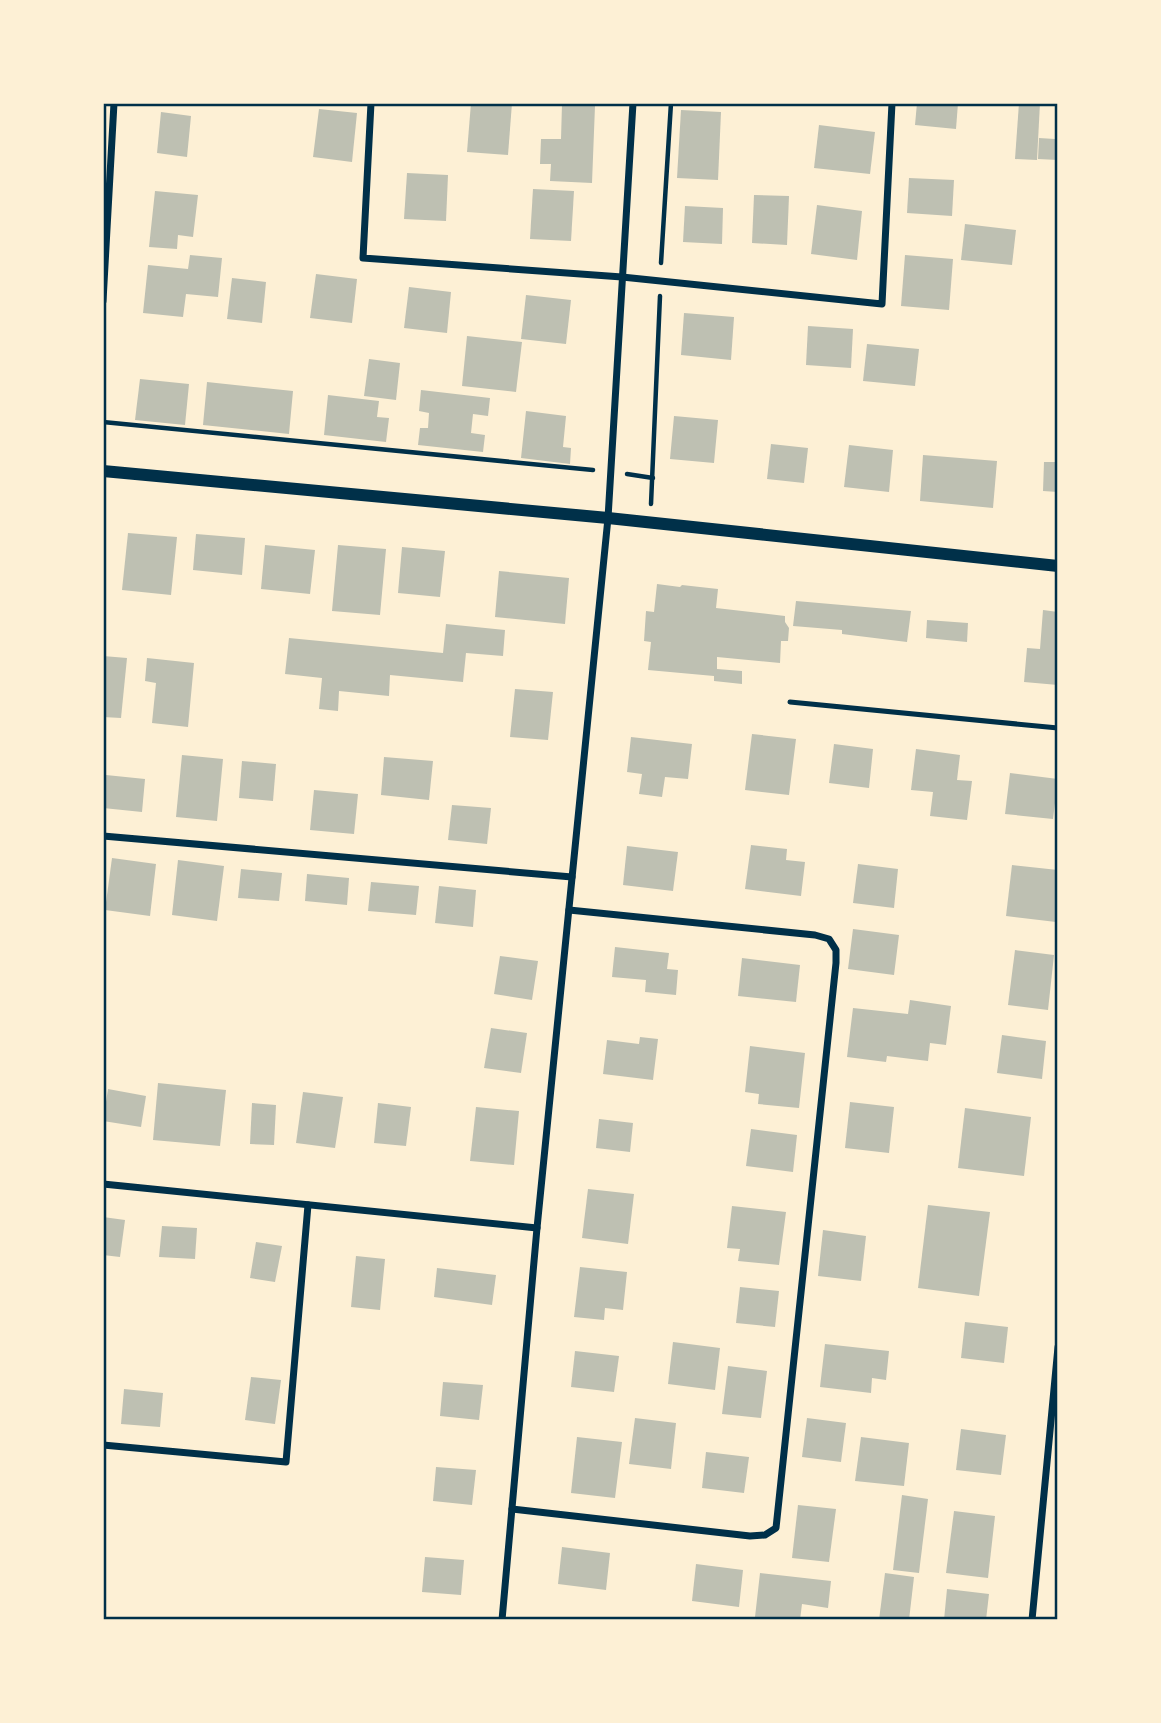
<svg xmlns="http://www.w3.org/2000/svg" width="1161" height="1723" font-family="Ubuntu,sans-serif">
<rect width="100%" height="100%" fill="#fdf0d5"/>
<!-- building -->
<g fill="#bec0b2">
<polygon points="471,103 512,103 508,155 467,152"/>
<polygon points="917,103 958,103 956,129 915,125"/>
<polygon points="1019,103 1040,103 1037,160 1015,159"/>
<polygon points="562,104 595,106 592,183 550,181 551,164 540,164 541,139 561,139"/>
<polygon points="319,109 357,113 352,162 313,157"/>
<polygon points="681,110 721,112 718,180 677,178"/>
<polygon points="161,112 191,116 187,157 157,153"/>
<polygon points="819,125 875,132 870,174 814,168"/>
<polygon points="1056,130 1058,130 1058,160 1038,159 1039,138 1055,139"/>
<polygon points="407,173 448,175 446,221 404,219"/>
<polygon points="909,178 954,180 952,216 907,213"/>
<polygon points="533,189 574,191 571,241 530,239"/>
<polygon points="155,191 198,195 193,237 178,235 177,249 149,247"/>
<polygon points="754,195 789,196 787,245 752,243"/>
<polygon points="817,205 862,211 857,260 811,254"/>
<polygon points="685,206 723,208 722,244 683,242"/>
<polygon points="965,224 1016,230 1012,265 961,260"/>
<polygon points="190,255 222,258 218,297 186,294 183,317 143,313 148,265 188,269"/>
<polygon points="905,255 953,259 949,310 901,306"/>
<polygon points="316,274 357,279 352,323 310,318"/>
<polygon points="232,278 266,282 262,323 227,319"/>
<polygon points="409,287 451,292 447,333 404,328"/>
<polygon points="526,295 571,300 566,344 521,339"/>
<polygon points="684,313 734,317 731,360 681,355"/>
<polygon points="808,326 853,329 851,368 806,365"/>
<polygon points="467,336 522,342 516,392 462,386"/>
<polygon points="867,344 919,349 915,386 863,381"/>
<polygon points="369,359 400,363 396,400 364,396"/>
<polygon points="140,379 189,384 185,425 135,420"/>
<polygon points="207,382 293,391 289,434 203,425"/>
<polygon points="421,390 490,398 488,416 473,414 471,433 485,435 483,452 418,445 420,428 428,428 429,413 419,411"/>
<polygon points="328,395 379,401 377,417 389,418 386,442 324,435"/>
<polygon points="526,411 566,416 563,447 571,448 570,464 521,458"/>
<polygon points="674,416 718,420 714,463 670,459"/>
<polygon points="771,444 808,448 804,483 767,479"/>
<polygon points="849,445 893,450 889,492 844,487"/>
<polygon points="923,455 997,461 993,508 920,501"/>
<polygon points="1044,462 1058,462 1058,492 1043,491"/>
<polygon points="128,533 177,537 171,595 122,590"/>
<polygon points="196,534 245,538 242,575 193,570"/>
<polygon points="265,545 315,550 310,594 261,589"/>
<polygon points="338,545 386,549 380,615 332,611"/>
<polygon points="402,547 445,551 440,597 398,593"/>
<polygon points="499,571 569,578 565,624 495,617"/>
<polygon points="657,584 680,587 682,585 718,589 716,608 785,616 785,622 789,628 788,641 781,641 780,663 717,657 717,669 742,671 742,684 714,681 714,676 648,670 651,642 644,641 646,611 654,612"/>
<polygon points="796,601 911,611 907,642 842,634 842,630 793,626"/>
<polygon points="1043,610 1058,612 1058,685 1024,682 1027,648 1040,649"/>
<polygon points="927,620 968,623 967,642 926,638"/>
<polygon points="446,624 505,630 503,656 466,653 463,682 390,675 389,696 339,691 338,711 319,709 322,678 285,674 289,638 443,653"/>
<polygon points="103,656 127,658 121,718 103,717"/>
<polygon points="147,658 194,663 188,727 152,723 156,683 145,681"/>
<polygon points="515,689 553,692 548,740 510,737"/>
<polygon points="752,734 796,739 789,795 745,790"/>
<polygon points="631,737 692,744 688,779 665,777 662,797 639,794 642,774 627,772"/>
<polygon points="834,744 873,749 869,788 829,783"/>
<polygon points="916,749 960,755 957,780 972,781 967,820 930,816 933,792 911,790"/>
<polygon points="182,755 223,759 217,821 176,817"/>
<polygon points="384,757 433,761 429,800 381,795"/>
<polygon points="242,761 276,764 273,801 239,798"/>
<polygon points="1010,773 1058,779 1053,819 1005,814"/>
<polygon points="106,775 145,779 142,812 103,808"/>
<polygon points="314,790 358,794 354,834 310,830"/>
<polygon points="452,805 491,808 487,844 448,840"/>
<polygon points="751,845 787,849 786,860 805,862 801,896 745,889"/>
<polygon points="627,846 678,852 673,891 623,885"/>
<polygon points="112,858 156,864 150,916 105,910"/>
<polygon points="178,860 224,866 217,921 172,915"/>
<polygon points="858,864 898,869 894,908 853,903"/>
<polygon points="1012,865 1058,870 1058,907 1056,922 1006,916"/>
<polygon points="241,869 282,873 279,901 238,898"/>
<polygon points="307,874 349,878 347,905 305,901"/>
<polygon points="371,882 419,886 416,915 368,911"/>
<polygon points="439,886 476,890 473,927 435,923"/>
<polygon points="853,929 899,935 894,975 848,969"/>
<polygon points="615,947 669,953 667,969 678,970 676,995 645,992 646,980 612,977"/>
<polygon points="1015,950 1054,955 1048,1010 1008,1005"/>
<polygon points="500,956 538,961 532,1000 494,994"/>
<polygon points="742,958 800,965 796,1002 738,996"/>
<polygon points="910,1000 951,1006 946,1045 930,1043 928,1061 887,1056 886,1062 847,1057 853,1008 908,1014"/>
<polygon points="491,1028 527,1033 521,1073 484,1068"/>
<polygon points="1002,1035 1046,1041 1042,1079 997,1073"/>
<polygon points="640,1037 658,1039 653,1080 603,1074 607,1040 639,1044"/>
<polygon points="750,1046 805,1053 799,1108 758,1104 759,1094 745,1092"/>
<polygon points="158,1083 226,1090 220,1146 153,1140"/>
<polygon points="108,1089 146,1096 141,1127 103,1121"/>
<polygon points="303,1092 343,1097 335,1148 296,1143"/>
<polygon points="850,1102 894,1107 889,1153 845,1148"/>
<polygon points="252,1103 276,1105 274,1145 250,1144"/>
<polygon points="378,1103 411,1107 406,1146 374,1143"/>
<polygon points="476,1107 519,1111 514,1165 470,1161"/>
<polygon points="965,1108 1031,1117 1024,1176 958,1168"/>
<polygon points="599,1119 633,1123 630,1152 596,1148"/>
<polygon points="751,1129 797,1135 793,1172 746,1166"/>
<polygon points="588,1189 634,1194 628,1244 582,1238"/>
<polygon points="928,1205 990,1212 979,1296 918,1288"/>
<polygon points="732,1206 786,1212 779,1265 738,1261 740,1249 727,1248"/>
<polygon points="103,1217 125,1220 120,1257 103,1255"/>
<polygon points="162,1226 197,1228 195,1259 159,1257"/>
<polygon points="823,1230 866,1236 861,1281 818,1276"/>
<polygon points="256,1242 282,1246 275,1282 250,1278"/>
<polygon points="356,1256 385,1259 380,1310 351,1307"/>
<polygon points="580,1267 627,1272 623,1310 605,1308 604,1320 574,1317"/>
<polygon points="437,1268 496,1275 492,1305 434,1297"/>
<polygon points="740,1287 779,1291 775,1327 736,1323"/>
<polygon points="965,1322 1008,1327 1004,1363 961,1358"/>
<polygon points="673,1342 720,1348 715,1390 668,1384"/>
<polygon points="825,1344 889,1351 886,1380 872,1378 871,1393 820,1387"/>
<polygon points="575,1351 619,1356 614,1392 571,1387"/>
<polygon points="728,1366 767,1371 761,1418 722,1414"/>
<polygon points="251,1377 281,1380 275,1424 245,1420"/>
<polygon points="443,1382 483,1385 479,1420 440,1416"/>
<polygon points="124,1389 163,1393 160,1427 121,1424"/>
<polygon points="635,1418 676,1423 671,1469 629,1464"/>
<polygon points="807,1418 846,1423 841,1462 802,1457"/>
<polygon points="961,1429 1006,1435 1001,1475 956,1470"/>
<polygon points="577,1437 622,1442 615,1498 571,1493"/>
<polygon points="861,1437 909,1443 904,1486 855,1481"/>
<polygon points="706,1452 749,1457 744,1493 702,1488"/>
<polygon points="436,1467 476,1470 472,1505 433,1501"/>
<polygon points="902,1495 928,1499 919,1573 893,1570"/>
<polygon points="798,1505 836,1509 829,1562 792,1558"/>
<polygon points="954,1511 995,1516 988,1578 946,1573"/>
<polygon points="562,1547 610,1553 606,1590 558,1584"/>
<polygon points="425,1557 464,1560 461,1595 422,1592"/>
<polygon points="696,1564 743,1570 739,1607 692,1601"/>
<polygon points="760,1573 831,1581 828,1608 802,1604 800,1620 779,1620 755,1617"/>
<polygon points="885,1573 914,1577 909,1620 879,1620"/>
<polygon points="947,1589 989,1594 986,1620 944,1620"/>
</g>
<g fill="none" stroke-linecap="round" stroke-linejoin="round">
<!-- path -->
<g stroke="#003049" stroke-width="4.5">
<polyline points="661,263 671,103"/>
<polyline points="103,422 593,470"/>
<polyline points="627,474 653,478"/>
<polyline points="651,504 660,296"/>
</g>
<!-- service -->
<polyline stroke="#003049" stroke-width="5" points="790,702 1058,728"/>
<!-- minor -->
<g stroke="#003049" stroke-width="7">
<polyline points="371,103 363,258 622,277 882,304 892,103"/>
<polyline points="103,301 114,103"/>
<polyline points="103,836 572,877"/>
<polyline points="103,1184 537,1228"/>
<polyline points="103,1445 286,1462 308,1205"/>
<polyline points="512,1509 750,1536 765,1535 776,1528 836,963 836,950 829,939 815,935 569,910"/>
<polyline points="502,1620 537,1228 608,518 633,103"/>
<polyline points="1032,1620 1058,1347"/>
</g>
<!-- tertiary -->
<polyline stroke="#003049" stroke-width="12" points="103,471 608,518 1058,566"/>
</g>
<!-- border -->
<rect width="1161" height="1723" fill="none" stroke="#fdf0d5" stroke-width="210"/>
<rect x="105" y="105" width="951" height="1513" fill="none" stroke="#003049" stroke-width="2.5"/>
</svg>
